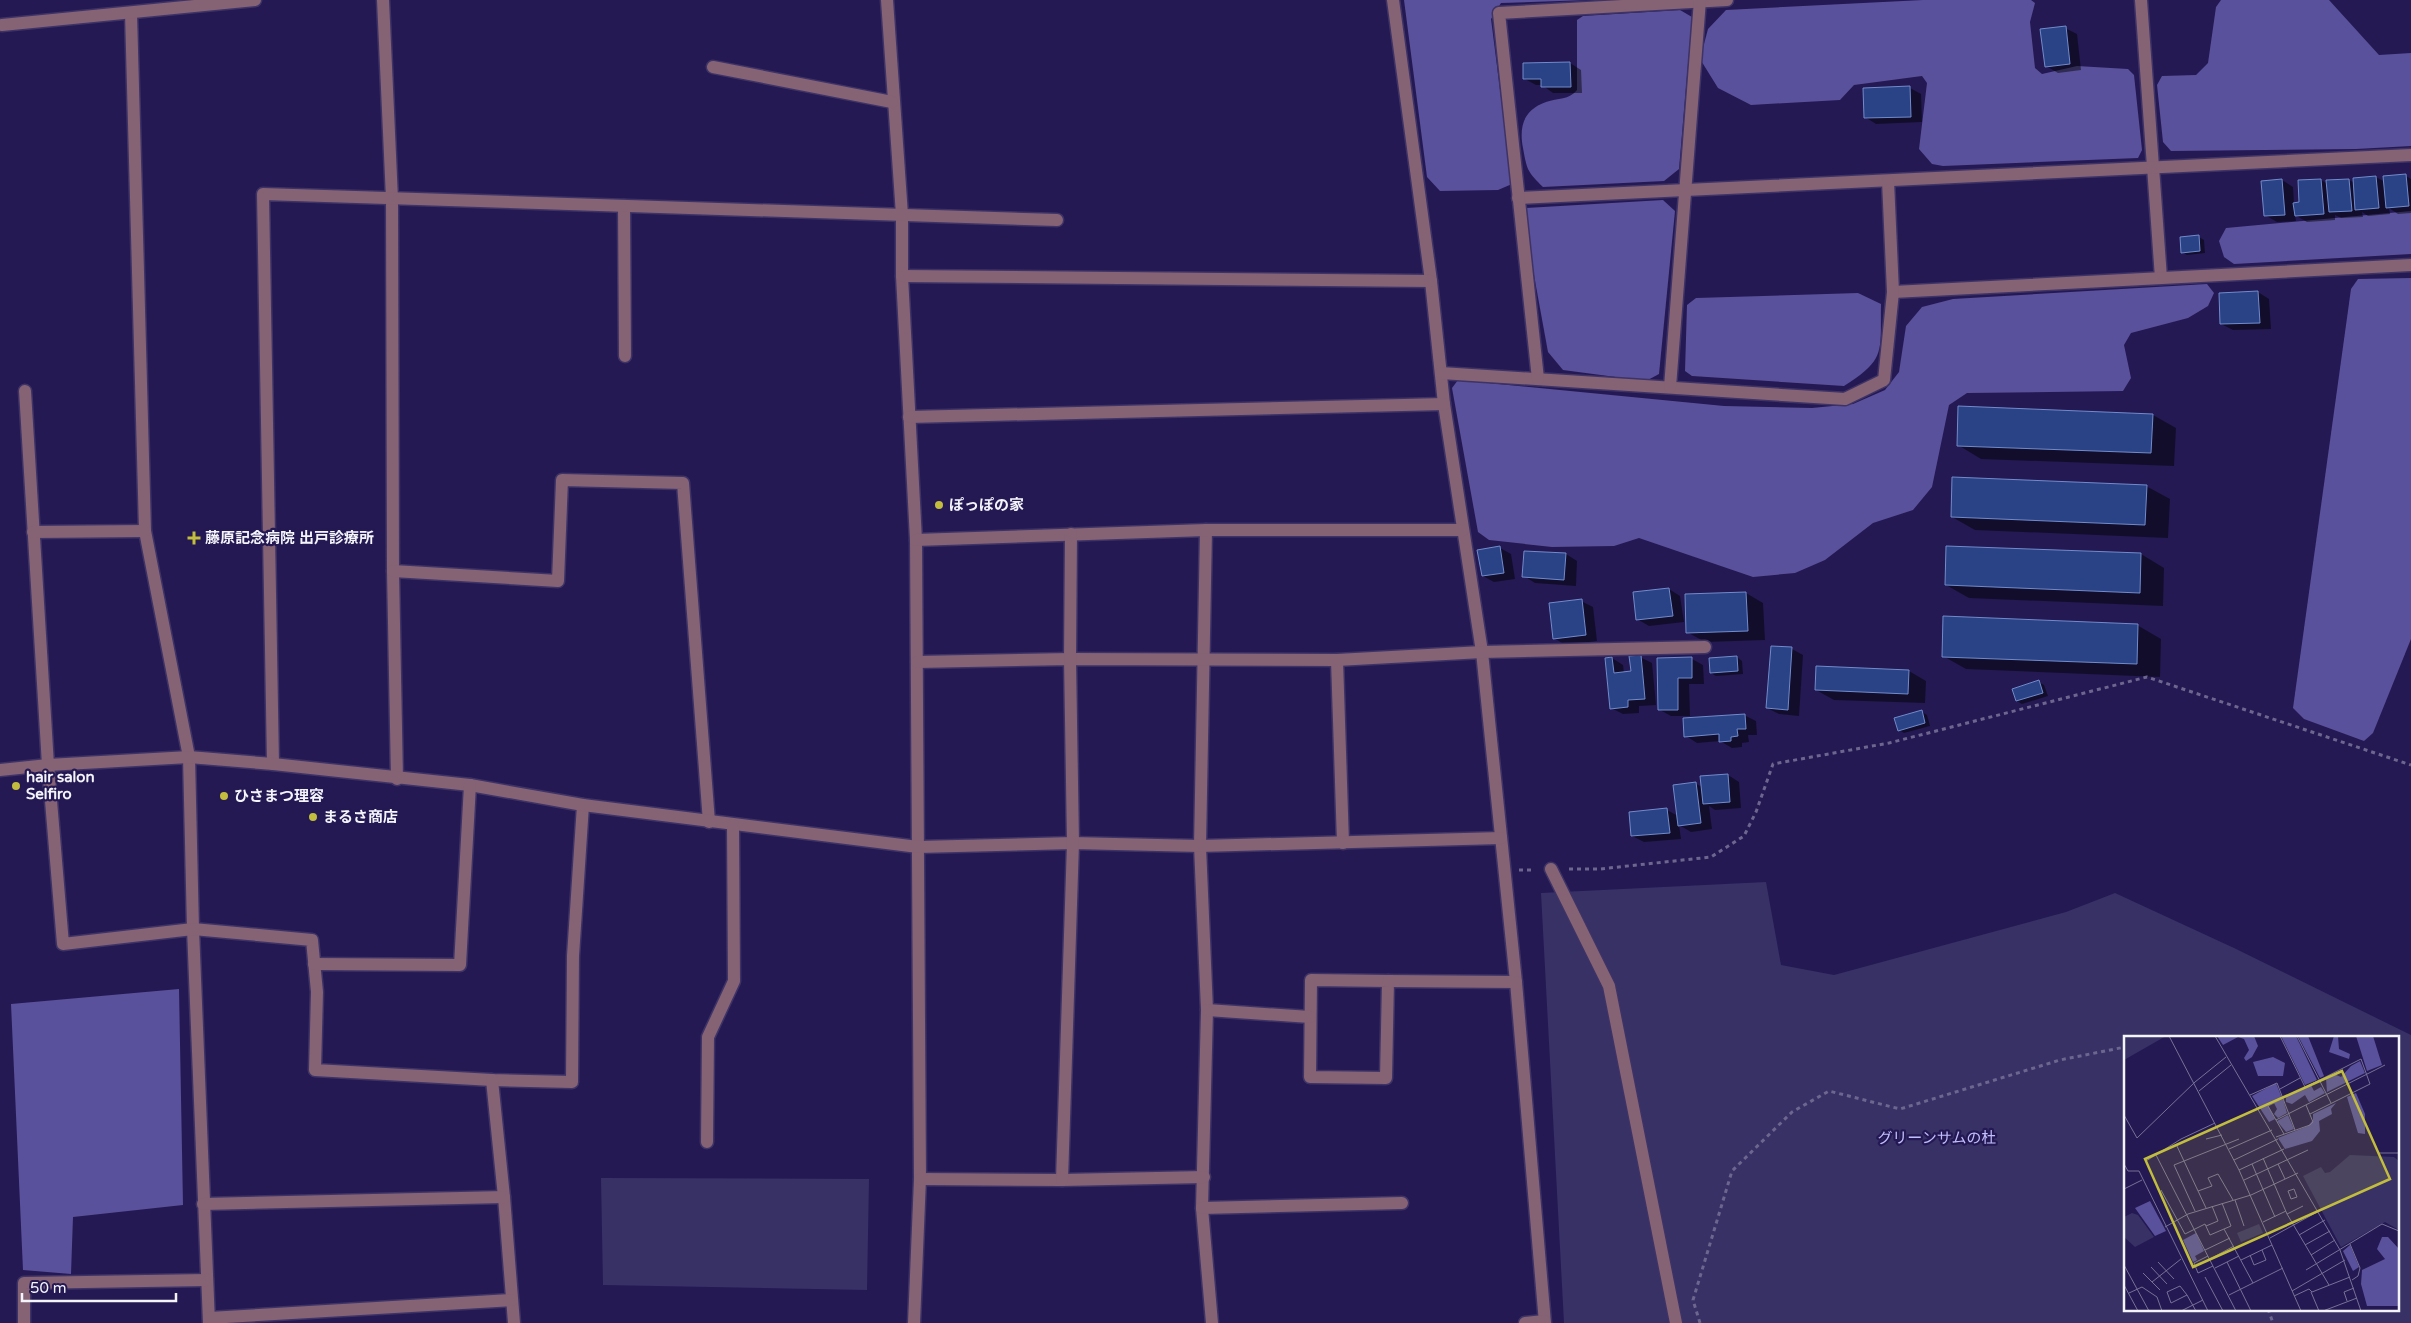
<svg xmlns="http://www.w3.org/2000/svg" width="2411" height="1323" font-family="'Varela Round','Noto Sans JP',sans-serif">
<rect width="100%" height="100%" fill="#241953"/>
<!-- green -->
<g fill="#373166" fill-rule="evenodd">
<path d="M1766 882 1781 965 1834 975 2066 912 2115 893 2234 948 2411 1035V1323H1564L1541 893ZM2125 1037H2397V1309H2125Z"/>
<polygon points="601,1178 869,1179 867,1290 603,1285"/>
</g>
<!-- forest -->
<g fill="#59519b">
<polygon points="1404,0 1588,0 1501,3 1491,19 1512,184 1498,190 1440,191 1427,177"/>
<polygon points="1923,0 2031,0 2035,3 2030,22 2035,68 2042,74 2077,66 2128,69 2134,75 2142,150 2138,158 1943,166 1932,164 1919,149 1927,83 1922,76 1854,85 1840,100 1751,105 1718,88 1700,59 1708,29 1726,10"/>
<polygon points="2221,0 2329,0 2379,55 2411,53 2411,146 2356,149 2171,151 2163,142 2157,85 2162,76 2196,75 2208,63 2216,7"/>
<path d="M1680 10 1692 17 1679 169 1664 181 1543 187C1527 171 1527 170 1523 148 1519 127 1523 110 1546 102 1558 98 1569 100 1577 90V20L1583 16Z"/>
<polygon points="1663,200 1675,211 1659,374 1646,381 1563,370 1548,352 1523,215 1526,208"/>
<polygon points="2411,211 2411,254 2234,264 2224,257 2219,241 2226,228"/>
<polygon points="2411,278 2411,639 2373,733 2364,741 2304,719 2293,708 2351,289 2358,279"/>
<polygon points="2207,284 2214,293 2208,306 2188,318 2131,333 2124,345 2131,378 2123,391 1967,393 1949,405 1932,487 1913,510 1873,523 1825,560 1795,573 1753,577 1639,538 1614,546 1552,547 1489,540 1478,532 1452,388 1458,380 1724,406 1812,408 1853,404 1885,390 1899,372 1906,326 1922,307 1953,299"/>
<path d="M1858 293 1881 304C1880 351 1887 359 1844 386L1692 376 1685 371 1687 305 1696 298Z"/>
<polygon points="179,989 183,1205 73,1217 71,1274 23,1270 11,1004"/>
</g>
<!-- shadow -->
<g fill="#0007">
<polygon points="2065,28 2077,34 2081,70 2058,73 2046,66"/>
<polygon points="1570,63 1581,70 1582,93 1553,93 1542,85 1536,85 1525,79"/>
<polygon points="1910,88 1921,94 1922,122 1876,124 1865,117"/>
<polygon points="2406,176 2411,179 2411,213 2398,214 2389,208 2390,214 2368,216 2362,212 2363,217 2341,218 2335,215 2335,220 2307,222 2295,215 2296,221 2277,222 2265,215 2282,180 2293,187 2294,204 2301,204 2299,181 2321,180 2328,184 2349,180 2355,183 2376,177 2385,182"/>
<polygon points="2199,237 2204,240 2205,253 2187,255 2182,252"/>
<polygon points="2258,292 2269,299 2271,329 2233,330 2221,324"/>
<polygon points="2153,415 2176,428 2174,466 1981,459 1958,445"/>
<polygon points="2146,486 2170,499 2168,538 1975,530 1952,517"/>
<polygon points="1500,548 1511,554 1515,579 1494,582 1483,576"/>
<polygon points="1566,554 1577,561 1576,586 1535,583 1524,576"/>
<polygon points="2141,554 2164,568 2163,606 1969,598 1946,585"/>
<polygon points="1669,589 1680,596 1684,622 1649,626 1637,619"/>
<polygon points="1746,593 1763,603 1765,640 1705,642 1687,632"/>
<polygon points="1581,601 1593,607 1597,641 1565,645 1554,638"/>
<polygon points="2137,625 2161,639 2160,677 1966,669 1943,656"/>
<polygon points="1772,647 1792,649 1803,655 1799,716 1779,714 1767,708"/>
<polygon points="1640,657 1652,663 1656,705 1639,706 1639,713 1623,714 1611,708 1612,658 1623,665 1624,673 1632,672"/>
<polygon points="1737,657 1742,661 1743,674 1716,676 1711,673"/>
<polygon points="1658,659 1692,659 1703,665 1704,684 1689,684 1690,716 1671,716 1660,710"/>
<polygon points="1909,671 1926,681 1925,703 1834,700 1816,690"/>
<polygon points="2039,682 2044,685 2048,696 2022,704 2017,701"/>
<polygon points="1922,712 1927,715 1930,726 1904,733 1899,730"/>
<polygon points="1744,715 1756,721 1757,735 1748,735 1749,742 1742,743 1742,747 1732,748 1720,741 1697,743 1686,736"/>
<polygon points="1728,775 1739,782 1741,808 1715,810 1709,806 1712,829 1691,832 1679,825 1681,839 1644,842 1632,836 1667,810 1678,816 1695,783 1702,787"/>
</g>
<!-- building -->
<g fill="#2a4386" stroke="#718bcb">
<polygon points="2066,26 2070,64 2045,67 2040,29"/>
<polygon points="1570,62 1571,87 1541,87 1541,79 1523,79 1523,63"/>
<polygon points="1910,86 1911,117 1864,118 1863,88"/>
<polygon points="2406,174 2409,206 2386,208 2383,176"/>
<polygon points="2376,176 2379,208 2355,210 2353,178"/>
<polygon points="2282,179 2285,215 2264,216 2261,181"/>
<polygon points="2321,179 2324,214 2295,216 2293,203 2299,202 2298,180"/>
<polygon points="2349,179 2352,211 2329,212 2326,180"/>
<polygon points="2199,235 2200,251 2181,253 2180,237"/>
<polygon points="2258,291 2260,323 2220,324 2219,293"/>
<polygon points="1958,406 2153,414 2151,453 1957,446"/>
<polygon points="1952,477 2147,485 2145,525 1951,517"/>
<polygon points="1500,546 1504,573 1482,576 1477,550"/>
<polygon points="1946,546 2141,553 2140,593 1945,585"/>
<polygon points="1524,551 1566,553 1564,580 1522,577"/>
<polygon points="1669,588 1673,616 1636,620 1633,592"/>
<polygon points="1746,592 1748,631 1686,633 1685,594"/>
<polygon points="1582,599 1586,635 1553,639 1549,603"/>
<polygon points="1943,616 2138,624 2137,664 1942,657"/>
<polygon points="1771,646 1792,647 1788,710 1766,708"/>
<polygon points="1641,655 1645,699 1628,700 1628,707 1610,709 1605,658 1612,657 1614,673 1631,671 1629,656"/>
<polygon points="1737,656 1738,671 1710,673 1709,658"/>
<polygon points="1692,657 1692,678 1678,678 1678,710 1658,710 1657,658"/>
<polygon points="1816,666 1909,670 1908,694 1815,690"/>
<polygon points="2039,680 2043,693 2016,701 2012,689"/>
<polygon points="1922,710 1925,723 1898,731 1894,718"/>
<polygon points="1745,714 1746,729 1737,729 1738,736 1731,737 1731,741 1719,742 1719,734 1684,737 1683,718"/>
<polygon points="1728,774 1730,802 1703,804 1700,776"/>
<polygon points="1696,782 1701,823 1678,826 1673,785"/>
<polygon points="1667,808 1670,833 1631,836 1629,812"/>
</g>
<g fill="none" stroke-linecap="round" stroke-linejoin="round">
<defs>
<g id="minor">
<polyline points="383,0 392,199 393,571 397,779"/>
<polyline points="887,0 902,215 902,276 916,540 920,1179 914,1323"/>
<polyline points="1393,0 1431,281 1444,404 1482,652 1516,982 1545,1323"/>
<polyline points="2141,0 2161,278"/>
<polyline points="131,13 145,531 189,757 193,929 209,1323"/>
<polyline points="2,25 255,0"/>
<polyline points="713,67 892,102"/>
<polyline points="1518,198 2411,155"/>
<polyline points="624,206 625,356"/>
<polyline points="902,276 1431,281"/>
<polyline points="1893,292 2411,265"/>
<polyline points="1441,373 1845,399 1884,380 1893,292 1888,181"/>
<polyline points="1538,379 1499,13 1727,0"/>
<polyline points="1670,387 1700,0"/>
<polyline points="25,391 48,765 63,944 193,929 312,940 317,992 315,1070 492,1080 572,1082 573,956 583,805"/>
<polyline points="909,417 1444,404"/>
<polyline points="1206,530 1200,846 1207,1010 1202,1208 1212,1323"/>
<polyline points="33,532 145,531"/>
<polyline points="916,540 1206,530 1463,530"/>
<polyline points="393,571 558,581 562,480 683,483 709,822"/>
<polyline points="1337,660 1343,843"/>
<polyline points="917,662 1070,659 1337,660 1482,652 1705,647"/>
<polyline points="273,764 263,194 1057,220"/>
<polyline points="0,770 48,765 189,757 273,764 470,785 583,805 918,847 1073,843 1200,846 1501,838"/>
<polyline points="1551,869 1609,986 1676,1323"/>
<polyline points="314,964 460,965 470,785"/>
<polygon points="1311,980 1388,981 1386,1078 1310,1077"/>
<polyline points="1388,981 1516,982"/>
<polyline points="1207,1010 1310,1017"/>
<polyline points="492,1080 504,1197 514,1323"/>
<polyline points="707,1142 708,1037 734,981 733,825"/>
<polyline points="920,1179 1062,1180 1204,1177"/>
<polyline points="1062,1180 1073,843 1070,659 1071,534"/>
<polyline points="203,1204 504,1197"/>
<polyline points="1202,1208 1402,1203"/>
<polyline points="209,1318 512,1300"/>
<polyline points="24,1323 24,1283 207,1280"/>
<polyline points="1525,1323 1544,1321"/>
</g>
</defs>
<!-- minor casing -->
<use href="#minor" stroke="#3d3367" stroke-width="15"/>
<!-- path -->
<g stroke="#6d668e" stroke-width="3" stroke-dasharray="4 4" stroke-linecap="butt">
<polyline points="1569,869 1600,869 1711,857 1744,836 1756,812 1773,764 1889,743 2147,677 2411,765"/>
<polyline points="1519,870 1535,870"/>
<polyline points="2268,1309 2273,1323"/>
<polyline points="1700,1323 1693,1300 1732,1171 1792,1112 1829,1091 1900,1109 2060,1060 2125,1047"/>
</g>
<!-- minor -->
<use href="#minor" stroke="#856274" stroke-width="12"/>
</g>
<!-- markers -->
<g fill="#c3bd3e" stroke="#241953" stroke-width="2">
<circle cx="939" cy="505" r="5"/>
<path d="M191.5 530.5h5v5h5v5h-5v5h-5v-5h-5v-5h5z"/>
<circle cx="16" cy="786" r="5"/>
<circle cx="224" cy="796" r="5"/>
<circle cx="313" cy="817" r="5"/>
</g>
<g text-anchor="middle" stroke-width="4.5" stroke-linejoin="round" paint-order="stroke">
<!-- poi labels -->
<g font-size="15" font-weight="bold" fill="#f4f4fb" stroke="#241953" text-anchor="start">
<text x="949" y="510">ぽっぽの家</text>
<text x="205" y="543">藤原記念病院 出戸診療所</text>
<text x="26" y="782">hair salon<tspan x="26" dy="17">Selfiro</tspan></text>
<text x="234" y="801">ひさまつ理容</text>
<text x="323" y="822">まるさ商店</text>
</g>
<!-- park labels -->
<g font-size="15" fill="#c1befd" stroke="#241953">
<text x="1937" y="1143">グリーンサムの杜</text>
</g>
</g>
<!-- overview -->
<g transform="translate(2124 1036)">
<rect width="275" height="275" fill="#241953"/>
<path d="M0 0H42L0 24ZM226 119 270 121 275 125V194L261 186 217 211 179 140 197 131 201 137 206 136ZM8 177 14 179 30 201 11 211 0 201V181ZM135 188 139 197 117 206 113 197Z" fill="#373166"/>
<path d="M93 0H130L134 10 128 21 122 25 120 22 125 14 120 3 114 1 99 9ZM157 0H172L193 44 181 49ZM174 0H184L200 40 196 42ZM210 0H214L215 13 226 18 225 23 205 16ZM232 0H249L258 29 243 35ZM149 21 161 27 159 40H134L129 26ZM236 25 241 37 203 56 202 42 210 38 217 41 227 30ZM152 47 158 62 144 69 151 83 145 86 128 60ZM187 49 190 55 197 51 201 57 185 66 181 59 168 68 162 66V61ZM232 57 241 78V98L234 97 223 61ZM159 63 163 77 154 82 150 78 153 73 150 67ZM212 67 207 73 208 78 195 85 196 95 188 105 161 113 154 102 184 90 189 84V78ZM164 79 170 93 162 96 153 85ZM26 165 42 195 31 200 11 172ZM72 197 80 215 71 220 73 224 69 226 59 204ZM258 201H264L275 213V270H243L237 248 238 234 261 223 253 213ZM226 209 235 231 229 235 219 215Z" fill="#59519b"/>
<path fill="none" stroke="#777196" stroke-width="1" d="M45 0 115 134 177 275M91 0 216 214 237 275M156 0 181 51M173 0 207 67M156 53 176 42M75 55 107 29M126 59 153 47 171 94M0 79 13 102 71 46 102 21M152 84 261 29M160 98 144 70 237 23 246 48 186 78M152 101 186 89 189 86 182 69M82 103 98 99M52 108 82 172M105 113 148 94M255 117H275M32 119 112 275M139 122 163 178 205 249M110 124 154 103M22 125 57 103 91 87M0 128 4 135H15L84 275M128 128 151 181M154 128 161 143M115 134 160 113M120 144 184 114M0 153 18 144M170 153 173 161 167 163 164 155ZM37 154 61 198 81 188 86 199 107 190 98 167M74 155 88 150 84 142 94 138 109 164M111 164 120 190M71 175 50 129 115 103M163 178 179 170M139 186 162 175M82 190 94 185 88 170M41 191 64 178 127 159 174 137M100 193 129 247M175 199 201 184M146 202 195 175M226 208 236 232 234 240 228 244M181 209 206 195M81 214 106 202M126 219 130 229 142 224 138 214M187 219 211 204M84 220 70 227 74 237 89 230M86 223 110 210M117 224 148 209M34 226 50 243M103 226 127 275M0 229 25 275M27 231 43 248M91 232 115 220M182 234 258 188 275 195M19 237 36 254M81 241 99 275M28 246 57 223M0 249 14 275M56 250 63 259 47 267 43 256ZM168 255 221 224M187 256 195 275M5 257 18 251 33 261 38 275M63 259 72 275M105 259 159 232M170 260 185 253 188 256 226 241M223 265 220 256 230 252M57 275 79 264M199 275 233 262"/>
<path fill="#c3bd3e" fill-opacity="0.15" stroke="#c3bd3e" stroke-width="2.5" d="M218 35 266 143 69 231 21 123Z"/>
<rect width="275" height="275" fill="none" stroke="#f4f4fb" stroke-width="2.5"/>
</g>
<!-- scale -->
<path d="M22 1293v8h154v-8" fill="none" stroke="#f4f4fb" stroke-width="2.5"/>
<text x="30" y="1293" font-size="15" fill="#f4f4fb" stroke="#241953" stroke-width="4" paint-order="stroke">50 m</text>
</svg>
